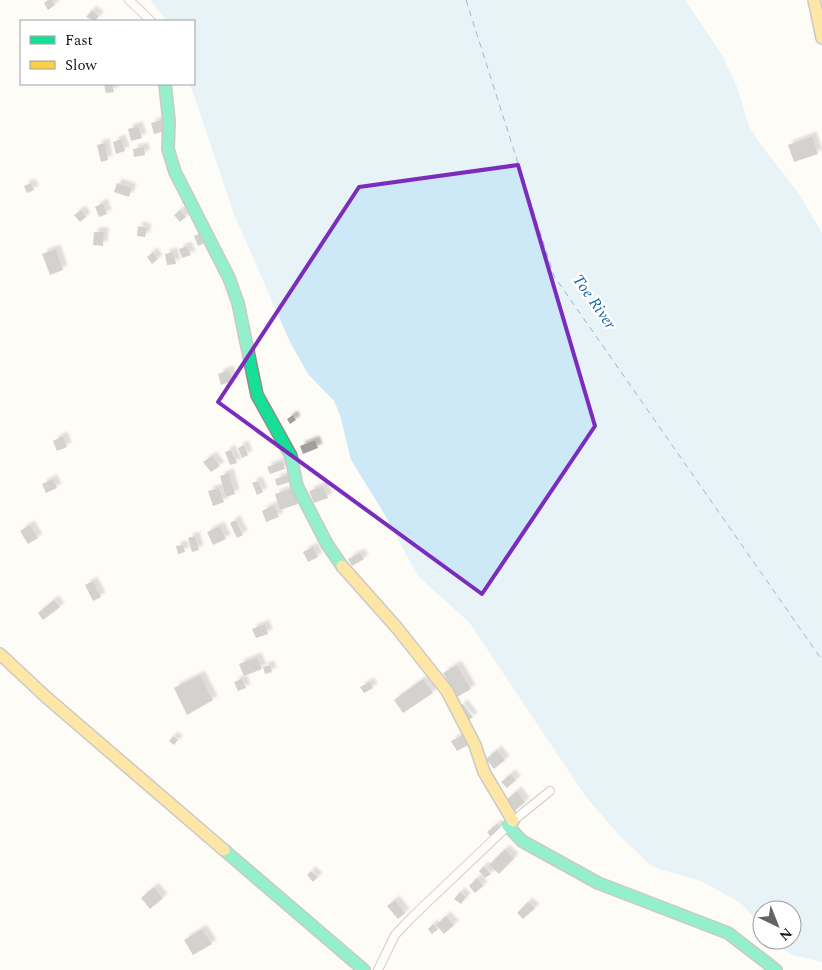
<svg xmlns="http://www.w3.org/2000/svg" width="822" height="970" font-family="Spectral,serif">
<defs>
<filter id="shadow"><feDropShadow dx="4.5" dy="-4.5" stdDeviation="1" flood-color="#0004"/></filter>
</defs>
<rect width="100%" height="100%" fill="#fdfcf7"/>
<!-- water -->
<polygon fill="#cde8f7" points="150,0 685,0 722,55 737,87 749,126 758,141 799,194 822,233 822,962 793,955 768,940 792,940 792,910 762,910 762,932 758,922 741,903 701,881 659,869 649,864 618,834 586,797 469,622 418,576 382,510 351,460 340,415 334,401 308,374 290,342 234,214 190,84 194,84 194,21 167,21"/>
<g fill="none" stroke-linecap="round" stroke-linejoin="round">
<!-- ferry -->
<polyline stroke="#1768a6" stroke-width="1" stroke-dasharray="6 5" stroke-linecap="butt" points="466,0 554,276 822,660"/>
</g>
<!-- building -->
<g fill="#a19f9c" filter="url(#shadow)">
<polygon points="48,0 52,0 55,5 48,10 44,3"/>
<polygon points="92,10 99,16 95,21 86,17"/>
<polygon points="104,84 112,84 114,92 106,93"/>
<polygon points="162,120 165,131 154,134 151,123"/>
<polygon points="138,126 142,138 131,141 128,129"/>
<polygon points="812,136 818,154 794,162 788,145"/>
<polygon points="121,139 125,151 116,154 113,142"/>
<polygon points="105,143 108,160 101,162 97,145"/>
<polygon points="144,147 145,155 134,157 133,149"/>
<polygon points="31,183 34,190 27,193 24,186"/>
<polygon points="117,183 132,188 129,197 114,192"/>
<polygon points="103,203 107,214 99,217 95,207"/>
<polygon points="81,210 86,217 80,222 74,215"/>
<polygon points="180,210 186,217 180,222 174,215"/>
<polygon points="138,226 147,228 145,237 137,236"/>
<polygon points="94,232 104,232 103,246 93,245"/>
<polygon points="203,232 207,242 198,246 194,236"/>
<polygon points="187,246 191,255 182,258 179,249"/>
<polygon points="56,249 63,270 50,275 42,254"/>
<polygon points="153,252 158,259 152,264 147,257"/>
<polygon points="173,252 176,264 167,265 165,254"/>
<polygon points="229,370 233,381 221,385 218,374"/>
<polygon points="293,415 296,420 290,424 287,419"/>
<polygon points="63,436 67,447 57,451 53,441"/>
<polygon points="315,440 318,448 303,454 300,446"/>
<polygon points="244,445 248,455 242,458 238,448"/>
<polygon points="231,450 237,463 230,465 225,452"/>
<polygon points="212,456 220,466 211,472 203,462"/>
<polygon points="283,461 285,469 270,474 267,467"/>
<polygon points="229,473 235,494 226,497 220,476"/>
<polygon points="288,475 290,482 277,486 275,479"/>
<polygon points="53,479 57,488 46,493 42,484"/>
<polygon points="258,481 263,492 257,495 252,483"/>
<polygon points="323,486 328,498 314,503 309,491"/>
<polygon points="219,488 224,502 213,506 208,491"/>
<polygon points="293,488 298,504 280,510 275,494"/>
<polygon points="274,505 279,517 266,522 262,511"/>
<polygon points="236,520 243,535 237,538 230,523"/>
<polygon points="30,525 38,538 28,544 20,531"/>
<polygon points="220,526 226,539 213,545 207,532"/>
<polygon points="195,536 199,550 192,552 188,538"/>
<polygon points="183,545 185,552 178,554 176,546"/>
<polygon points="313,547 318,557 308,562 303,552"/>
<polygon points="360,553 364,559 352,566 348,559"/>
<polygon points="93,581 101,597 93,601 85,585"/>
<polygon points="54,600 60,607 43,620 38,613"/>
<polygon points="265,624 268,634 256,638 252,629"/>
<polygon points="257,657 262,669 244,676 239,664"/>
<polygon points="270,665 272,672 265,674 263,667"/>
<polygon points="457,665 471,689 457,697 443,673"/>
<polygon points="200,675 213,700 187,715 174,688"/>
<polygon points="242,679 246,688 238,691 234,682"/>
<polygon points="423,679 433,693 403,713 394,700"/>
<polygon points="370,682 373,688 364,693 360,687"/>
<polygon points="463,704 473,717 469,720 459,708"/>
<polygon points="465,734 470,744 457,751 451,741"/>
<polygon points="173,736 178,740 174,745 169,741"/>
<polygon points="497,750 505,760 494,769 486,759"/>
<polygon points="511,774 516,780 507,788 501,782"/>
<polygon points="517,791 525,802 515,811 506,800"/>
<polygon points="497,824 501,829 491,837 487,832"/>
<polygon points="505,849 514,858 499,874 489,865"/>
<polygon points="484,866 491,874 485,878 479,871"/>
<polygon points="311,871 318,877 313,882 307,875"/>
<polygon points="477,878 483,886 475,893 469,886"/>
<polygon points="154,887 163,898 150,909 141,898"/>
<polygon points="460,892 466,897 461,904 454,899"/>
<polygon points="395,900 405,913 398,919 387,906"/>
<polygon points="528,902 535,908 523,919 517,913"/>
<polygon points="446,916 454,925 444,934 436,925"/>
<polygon points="433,924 438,929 432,934 428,929"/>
<polygon points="202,929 212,944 193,955 184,940"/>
</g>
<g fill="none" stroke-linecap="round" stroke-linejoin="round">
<defs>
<g id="street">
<polyline points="129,0 151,21"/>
<polyline points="378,970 395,935 411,918 513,821 550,791"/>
</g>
<g id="fast">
<polyline points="165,84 169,121 168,149 175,172 229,278 238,303 257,395 291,456 297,486 327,544 342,566"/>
<polyline points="508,826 522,841 598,883 728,933 776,970"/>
<polyline points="224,850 364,970"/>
</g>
<g id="slow">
<polyline points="814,0 822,38"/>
<polyline points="342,566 397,628 447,691 475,745 484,772 513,821"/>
<polyline points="0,654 46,697 224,850"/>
</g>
</defs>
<!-- street casing -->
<use href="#street" stroke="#979795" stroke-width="10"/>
<!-- fast casing -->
<use href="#fast" stroke="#8e8d8b" stroke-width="14"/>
<!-- slow casing -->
<use href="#slow" stroke="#8e8d8b" stroke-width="14"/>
<!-- street -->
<use href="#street" stroke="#fffffe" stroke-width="8"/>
<!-- fast -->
<use href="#fast" stroke="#16e098" stroke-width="11"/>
<!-- slow -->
<use href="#slow" stroke="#ffcf43" stroke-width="11"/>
</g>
<!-- marked area -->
<path d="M0 0H822V970H0ZM518 165 595 426 482 594 218 402 359 187Z" fill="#fdfcf7" fill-opacity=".55" fill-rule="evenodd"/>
<path fill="none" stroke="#7b2cbf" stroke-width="4" stroke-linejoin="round" d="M518 165 595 426 482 594 218 402 359 187Z"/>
<g text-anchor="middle" stroke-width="5" stroke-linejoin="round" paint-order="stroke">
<!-- water labels -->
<g font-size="16" font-style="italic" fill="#1768a6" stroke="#fff">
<text transform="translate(595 301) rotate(55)" y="6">Toe River</text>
</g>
</g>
<!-- legend -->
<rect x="20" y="20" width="175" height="65" fill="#ffffff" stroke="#a0a0a0"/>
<rect x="30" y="36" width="25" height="8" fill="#16e098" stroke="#a0a0a0"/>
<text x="65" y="45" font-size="15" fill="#111111">Fast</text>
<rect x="30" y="61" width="25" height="8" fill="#ffcf43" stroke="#a0a0a0"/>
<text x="65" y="70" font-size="15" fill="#111111">Slow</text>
<!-- north arrow -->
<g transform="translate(777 925) rotate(137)"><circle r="24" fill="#ffffff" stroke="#a0a0a0"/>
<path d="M0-4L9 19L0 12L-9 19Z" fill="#646362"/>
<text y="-8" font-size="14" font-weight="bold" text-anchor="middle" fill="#111111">N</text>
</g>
</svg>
